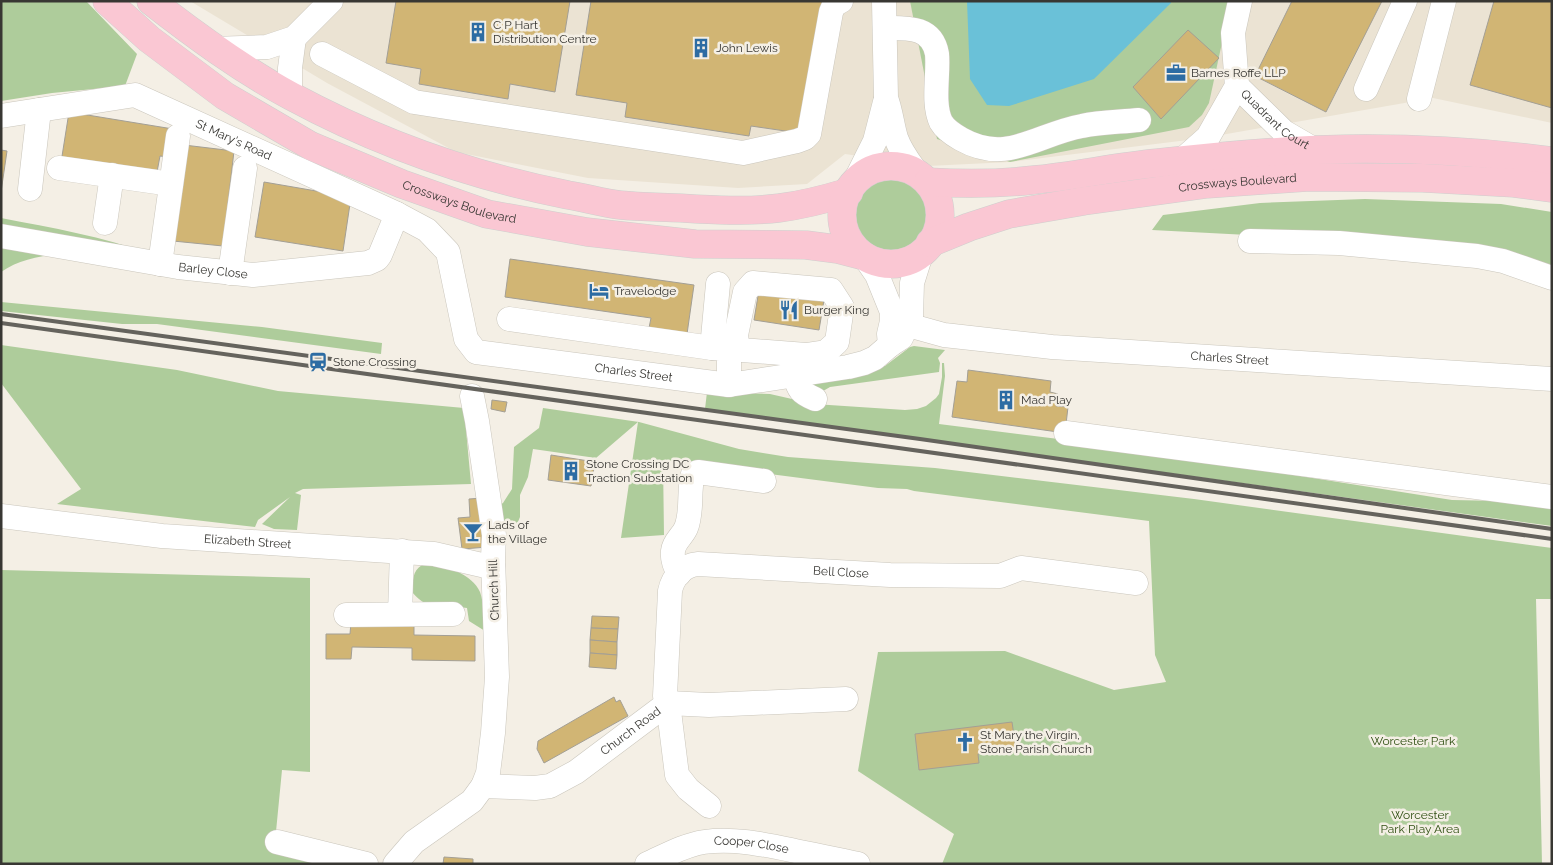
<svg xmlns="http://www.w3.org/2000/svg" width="1553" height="865" font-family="Raleway,sans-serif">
<rect width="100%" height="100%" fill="#f4efe5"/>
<!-- built -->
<polygon fill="#ebe3d3" points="190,1 1552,1 1552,123 1433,98 1204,138 1010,162 928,166 845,154 807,184 738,188 588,178 456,152 327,83"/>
<!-- green -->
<g fill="#aecc9b">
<polygon points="1,1 86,1 137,54 125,86 52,93 1,101"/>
<polygon points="910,1 1231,1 1209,103 1202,115 1189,127 1010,162 937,139"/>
<circle cx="891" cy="214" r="37"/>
<polygon points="1365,199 1501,204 1552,212 1552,265 1289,237 1152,230 1163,215 1260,203"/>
<path d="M1 218C52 228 103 236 151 255 106 254 40 245 1 272Z"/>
<polygon points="1,302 262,327 382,343 381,354 157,324 122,324 1,311"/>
<polygon points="1,345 177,370 278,391 464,408 471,484 303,489 295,493 301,495 297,530 274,529 262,524 290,497 258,520 255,527 57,504 81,489 1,383"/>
<polygon points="914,346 945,350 938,358 940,363 939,372 830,387 818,394 811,385 813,383 882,363 885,366 910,347"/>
<polygon points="942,363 944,363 945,376 939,424 1099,444 1452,500 1552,502 1552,526 705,409 707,392 770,394 814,404 905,410 917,409 926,406 936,398 939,394 942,377"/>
<polygon points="543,408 639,422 739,449 763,453 788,457 935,468 1194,499 1552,548 1552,599 1536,599 1542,864 942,864 954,834 858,771 878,652 1005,651 1114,690 1166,682 1155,655 1149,521 914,491 907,489 878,488 663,460 664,535 621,538 638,422 596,458 533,449 528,477 520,495 520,517 515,529 499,530 496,507 503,503 512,489 514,447 539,428"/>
<path d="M422 565C441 563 472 573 480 592 484 603 484 619 485 631L469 621 467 608C445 605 429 613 412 592 413 581 412 571 422 565Z"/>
<polygon points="1,570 310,578 310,772 282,770 274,852 317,864 1,864"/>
</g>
<!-- water -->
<polygon fill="#6ac1d8" points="967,1 1171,1 1171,3 1094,79 1009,106 987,105 970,79"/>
<!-- building -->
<g fill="#d1b574" stroke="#a39f95">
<polygon points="396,1 570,1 555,92 510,84 508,99 419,84 421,69 386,63"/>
<polygon points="591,1 826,1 806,134 751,126 749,136 625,117 627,103 576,95"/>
<polygon points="1292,1 1382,1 1326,112 1255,76"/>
<polygon points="1494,1 1552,1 1552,108 1470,85"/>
<polygon points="1188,30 1219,58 1161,119 1133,87"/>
<polygon points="69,112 173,129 169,157 160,156 157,172 60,169"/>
<polygon points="184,145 234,151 223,246 173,241"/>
<polygon points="1,150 7,151 1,192"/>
<polygon points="264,182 351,197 343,251 255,237"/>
<polygon points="510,259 694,285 687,334 649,328 651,318 505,297"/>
<polygon points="759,290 824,300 819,330 754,320"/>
<polygon points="968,370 1051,381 1050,392 1058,394 1056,406 1068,407 1065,433 952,417 957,381 967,382"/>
<polygon points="492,400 507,402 505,412 491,409"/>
<polygon points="551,455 595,462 591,486 548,480"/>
<polygon points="483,498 488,547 462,549 458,518 470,517 469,499"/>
<polygon points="592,616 619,617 618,629 591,628"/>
<polygon points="351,622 414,623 414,635 475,636 475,661 412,660 412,648 352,647 351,659 326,659 326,634 350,634"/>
<polygon points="591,628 618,629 617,642 590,640"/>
<polygon points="590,640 617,642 617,655 590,653"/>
<polygon points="590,653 617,655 616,669 589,667"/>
<polygon points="614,697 616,702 620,700 628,716 544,763 537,749 538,741"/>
<polygon points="1012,722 1016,749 978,754 979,763 919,770 915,734"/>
<polygon points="444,857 473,859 473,864 443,864"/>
</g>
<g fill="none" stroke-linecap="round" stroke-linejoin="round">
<defs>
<g id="minor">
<path d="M884 1 886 98C891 111 892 125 896 138 901 152 909 162 917 173"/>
<path d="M885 28C907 28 932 26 937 54 939 74 932 103 941 122 945 129 954 135 961 139 1007 165 1037 134 1082 126 1100 122 1120 122 1139 120"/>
<polyline points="213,49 267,47 294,38 331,1"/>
<polyline points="322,54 414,102 743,153 797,141 805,138 809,134 831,12 834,5 841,1"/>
<path id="s1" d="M1237 86 1284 132 1315 150"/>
<polyline points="1366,89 1405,1"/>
<polyline points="290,96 290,68 294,38"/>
<polyline points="1419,99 1444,1"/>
<path id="s2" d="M1 116 135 95 397 214 427 230 448 252 466 339 476 352 729 385 848 367 864 363 875 358 890 345 901 338 911 317 912 283 922 251"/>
<polyline points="1182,160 1208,137 1237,86 1233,33 1240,1"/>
<polyline points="59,168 171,184"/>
<polyline points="855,181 875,141 885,102"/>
<polyline points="30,189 39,110"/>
<polyline points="105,223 112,175"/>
<path id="s3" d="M1 236 178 267 253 275 368 263 377 259 380 255 397 214"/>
<polyline points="1250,241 1339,243 1477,256 1503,261 1552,278"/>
<polyline points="864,256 877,275 892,312 892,321 889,334 890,345"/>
<polyline points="160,264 178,136"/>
<polyline points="230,273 245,168"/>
<polyline points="718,284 712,348 729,349 729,385"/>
<polyline points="509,319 712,348"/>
<path id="s4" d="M908 325 944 335 1052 347 1552 379"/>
<polyline points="729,349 806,355 826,352 837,342 842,307 831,290 753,283 745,292 736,335 738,350"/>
<path d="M795 375C798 390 801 393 815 399"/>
<polyline points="1066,433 1552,497"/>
<path id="s5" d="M1 516 162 536 434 554 486 566H493"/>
<path d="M679 574C675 566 672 560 673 551 674 541 682 537 686 528 693 511 688 491 693 474L698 472 764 481"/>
<polyline points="400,614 402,551"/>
<polyline points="346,615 453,614"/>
<path id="s6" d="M483 786 535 788 550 786 576 772 668 703 709 705 846 699"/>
<path id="s7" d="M709 806 688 789 677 775 668 703 665 696 670 591C673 577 683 565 698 564L890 575 1000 576 1021 568 1136 583"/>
<polyline points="277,842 366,864"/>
<polyline points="395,864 414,842 472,801 483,786 488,773 493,733 497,677 493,558 494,535 477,421 472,396"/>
<path id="s8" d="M647 864C665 856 684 845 704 842 733 838 762 844 791 850 813 855 836 859 858 864"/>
</g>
<g id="major">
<path id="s9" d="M107 1 149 39 225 96 311 146 402 184 487 214 587 232 695 244 806 245 837 249 864 256"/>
<path d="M151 1C196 36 241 69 291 96 378 143 472 176 568 195 586 198 603 203 620 205 640 207 661 207 681 208 713 210 747 212 779 208 803 205 826 199 849 192"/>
<circle cx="891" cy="215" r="49"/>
<path d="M928 182C963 184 998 184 1033 180 1075 176 1115 167 1157 163 1219 156 1282 150 1345 149 1414 148 1483 152 1552 161"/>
<path id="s10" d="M930 243 969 227 1009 214 1084 201 1207 184 1309 177 1423 178 1514 183 1552 188"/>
</g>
</defs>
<!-- minor casing -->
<use href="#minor" stroke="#cac6bc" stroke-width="25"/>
<!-- major casing -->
<use href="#major" stroke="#cfcfce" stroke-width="29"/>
<!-- minor -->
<use href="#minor" stroke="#fff" stroke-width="24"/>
<!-- major -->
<use href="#major" stroke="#fac7d3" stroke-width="28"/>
<!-- rail -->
<g stroke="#65635d" stroke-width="4">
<polyline points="1,314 920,439 1552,529"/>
<path d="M1 323C518 392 1035 463 1552 539"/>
</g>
</g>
<!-- icons -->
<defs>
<symbol id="building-bare" viewBox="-9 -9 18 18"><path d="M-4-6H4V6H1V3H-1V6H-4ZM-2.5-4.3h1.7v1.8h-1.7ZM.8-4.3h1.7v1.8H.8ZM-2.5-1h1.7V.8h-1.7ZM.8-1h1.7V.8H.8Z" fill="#2d6ca3" stroke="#f4efe5" stroke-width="2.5" paint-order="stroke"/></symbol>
<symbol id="office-bare" viewBox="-9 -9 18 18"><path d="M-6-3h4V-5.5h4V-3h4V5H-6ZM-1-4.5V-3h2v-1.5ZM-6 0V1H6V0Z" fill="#2d6ca3" stroke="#f4efe5" stroke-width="2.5" paint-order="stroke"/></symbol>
<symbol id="hotel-bare" viewBox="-9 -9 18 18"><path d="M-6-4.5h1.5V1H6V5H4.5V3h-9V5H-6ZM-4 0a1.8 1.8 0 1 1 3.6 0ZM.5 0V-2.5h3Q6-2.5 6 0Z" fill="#2d6ca3" stroke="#f4efe5" stroke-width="2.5" paint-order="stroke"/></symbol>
<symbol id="restaurant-bare" viewBox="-9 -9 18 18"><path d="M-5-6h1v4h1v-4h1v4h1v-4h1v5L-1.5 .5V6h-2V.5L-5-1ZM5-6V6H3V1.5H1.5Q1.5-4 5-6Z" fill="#2d6ca3" stroke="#f4efe5" stroke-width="2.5" paint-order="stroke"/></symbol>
<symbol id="station-bare" viewBox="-9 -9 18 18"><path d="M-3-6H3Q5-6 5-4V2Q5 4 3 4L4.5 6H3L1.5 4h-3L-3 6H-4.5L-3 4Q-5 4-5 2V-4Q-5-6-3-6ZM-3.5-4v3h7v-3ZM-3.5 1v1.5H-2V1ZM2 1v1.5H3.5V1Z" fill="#2d6ca3" stroke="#f4efe5" stroke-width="2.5" paint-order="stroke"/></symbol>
<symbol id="bar-bare" viewBox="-9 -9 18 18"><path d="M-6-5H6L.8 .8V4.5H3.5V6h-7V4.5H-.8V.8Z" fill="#2d6ca3" stroke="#f4efe5" stroke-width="2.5" paint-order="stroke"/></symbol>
<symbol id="church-bare" viewBox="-9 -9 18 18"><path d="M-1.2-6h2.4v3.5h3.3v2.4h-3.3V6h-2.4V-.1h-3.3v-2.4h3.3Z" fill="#2d6ca3" stroke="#f4efe5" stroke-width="2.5" paint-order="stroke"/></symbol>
</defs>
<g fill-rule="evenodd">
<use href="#building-bare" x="464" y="18" width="28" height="28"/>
<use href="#building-bare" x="687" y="34" width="28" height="28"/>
<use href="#office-bare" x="1162" y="59" width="28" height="28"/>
<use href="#hotel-bare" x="585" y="277" width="28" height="28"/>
<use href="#restaurant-bare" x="775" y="296" width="28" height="28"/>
<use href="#station-bare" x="304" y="348" width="28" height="28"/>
<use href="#building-bare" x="992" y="386" width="28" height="28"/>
<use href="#building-bare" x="557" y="457" width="28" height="28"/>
<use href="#bar-bare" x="459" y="518" width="28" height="28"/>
<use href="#church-bare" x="951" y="728" width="28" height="28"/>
</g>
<g text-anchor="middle" stroke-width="5" stroke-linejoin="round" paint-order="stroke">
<!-- poi labels -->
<g font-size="12" fill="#383733" stroke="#f4efe5" text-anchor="start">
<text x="493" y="29">C P Hart<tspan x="493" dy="14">Distribution Centre</tspan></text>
<text x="716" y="52">John Lewis</text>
<text x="1191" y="77">Barnes Roffe LLP</text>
<text x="614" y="295">Travelodge</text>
<text x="804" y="314">Burger King</text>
<text x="333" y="366">Stone Crossing</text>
<text x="1021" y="404">Mad Play</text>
<text x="586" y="468">Stone Crossing DC<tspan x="586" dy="14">Traction Substation</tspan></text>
<text x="488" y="529">Lads of<tspan x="488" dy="14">the Village</tspan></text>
<text x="980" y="739">St Mary the Virgin,<tspan x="980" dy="14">Stone Parish Church</tspan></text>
</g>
<!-- street labels -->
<g font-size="12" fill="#383733" stroke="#f4efe5">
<text dy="4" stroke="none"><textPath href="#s1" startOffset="51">Quadrant Court</textPath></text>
<text dy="4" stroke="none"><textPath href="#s2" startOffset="244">St Mary's Road</textPath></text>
<text dy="4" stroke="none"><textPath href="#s10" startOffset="315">Crossways Boulevard</textPath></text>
<text dy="4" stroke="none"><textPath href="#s9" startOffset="410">Crossways Boulevard</textPath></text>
<text dy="4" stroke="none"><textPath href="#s3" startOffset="215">Barley Close</textPath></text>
<text dy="4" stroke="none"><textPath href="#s4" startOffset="324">Charles Street</textPath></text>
<text dy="4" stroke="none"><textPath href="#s2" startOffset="752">Charles Street</textPath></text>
<text dy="4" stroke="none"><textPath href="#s5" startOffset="248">Elizabeth Street</textPath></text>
<text dy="4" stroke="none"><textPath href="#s7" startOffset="415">Bell Close</textPath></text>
<text transform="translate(494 590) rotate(-92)" y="4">Church Hill</text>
<text dy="4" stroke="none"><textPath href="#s6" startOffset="165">Church Road</textPath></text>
<text dy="4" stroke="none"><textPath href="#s8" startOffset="109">Cooper Close</textPath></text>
</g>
<!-- park labels -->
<g font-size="12" fill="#2f4f12" stroke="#f4efe5">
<text x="1413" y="745">Worcester Park</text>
<text x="1420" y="819">Worcester<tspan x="1420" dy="14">Park Play Area</tspan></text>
</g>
</g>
<!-- border -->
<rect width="1553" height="865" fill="none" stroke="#383733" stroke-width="5"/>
</svg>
